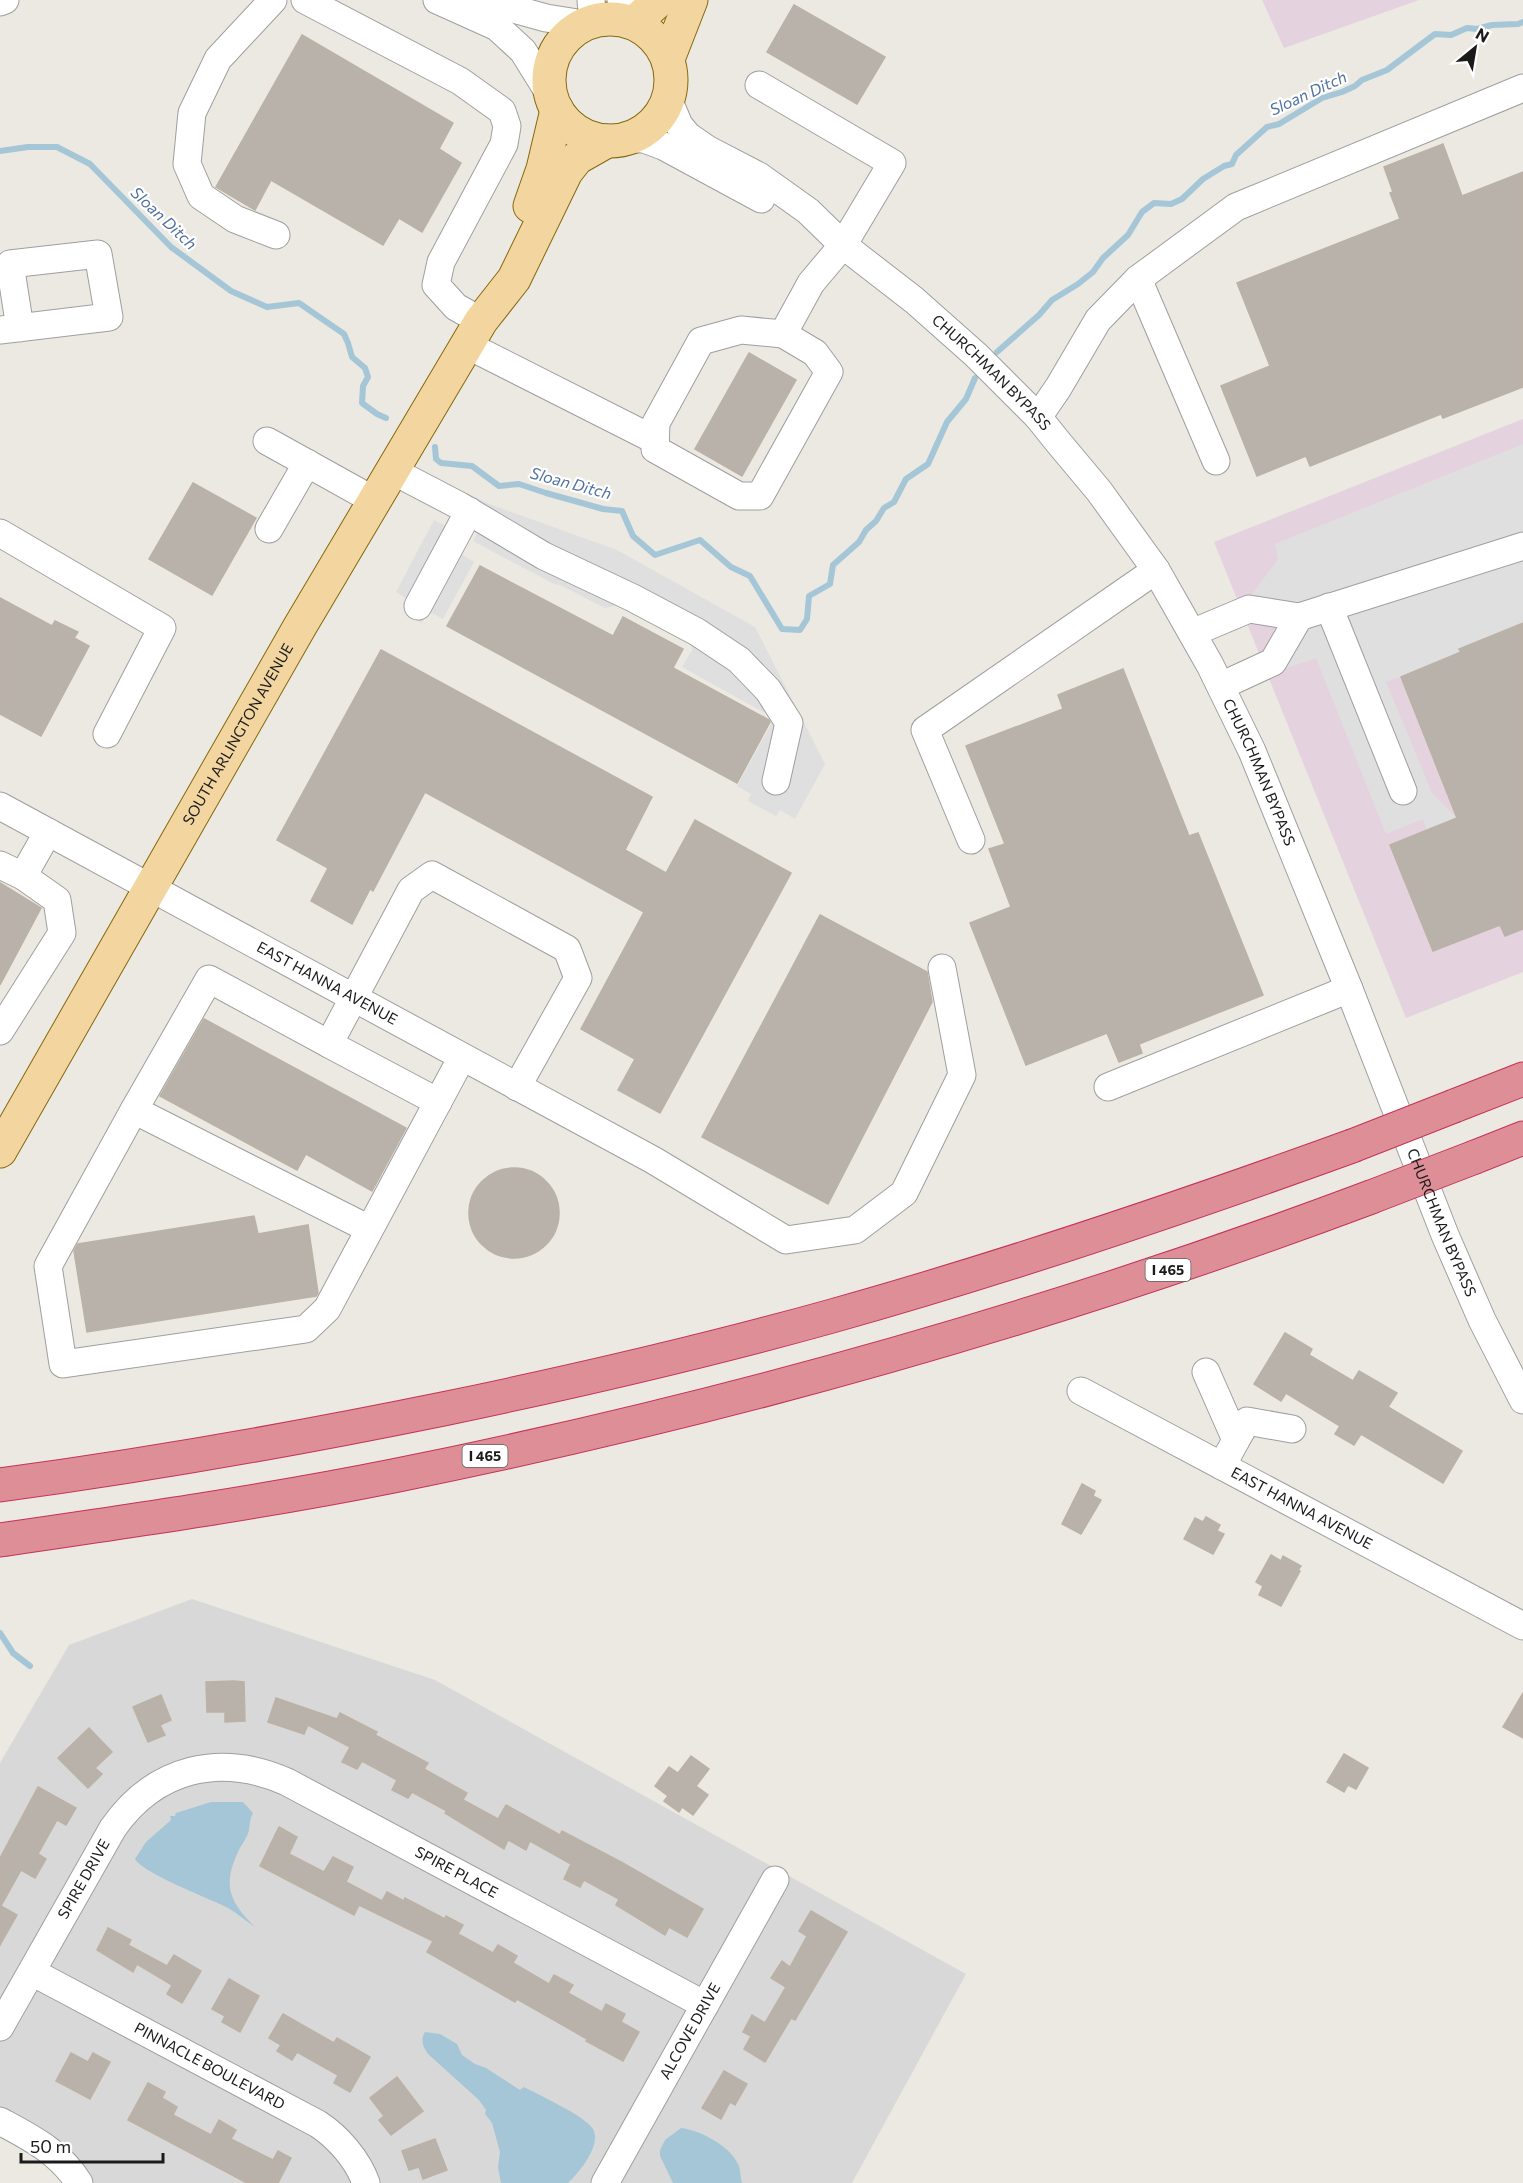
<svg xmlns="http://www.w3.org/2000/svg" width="1523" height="2183" font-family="Commissioner,sans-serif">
<rect width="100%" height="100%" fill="#ebe9e1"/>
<!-- residential -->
<polygon fill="#d9d8d8" points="192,1599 435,1680 966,1974 852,2183 79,2183 0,2122 0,1763 69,1645"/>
<!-- industrial -->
<g fill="#e4d3df">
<polygon points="1262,0 1419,0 1284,48"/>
<polygon points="1523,419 1523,972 1406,1018 1214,542"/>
</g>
<!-- parking -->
<g fill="#dfdfdf">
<polygon points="1523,444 1523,629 1402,678 1400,677 1386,682 1432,793 1458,819 1427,831 1423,819 1386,834 1316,658 1282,670 1279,628 1248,600 1278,559 1275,544"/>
<polygon points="438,480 492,505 617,550 755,627 825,764 795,819 780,810 776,816 748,801 751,794 737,786 773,721 771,717 765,713 682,667 692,650 691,642 624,604 605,608 560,585 554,584 473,541 481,526 476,525 460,553 474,562 443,619 428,611 422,623 406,615 410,607 407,599 396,592 434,520 447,527 453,520 426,501"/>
</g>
<!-- water -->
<g fill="#a5c6d6">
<path d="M211 1802H243L253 1813C248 1822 251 1828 247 1836 245 1841 240 1846 238 1852 222 1886 230 1902 255 1927 246 1921 237 1913 228 1908 209 1898 144 1874 135 1859L146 1842 171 1820 170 1816H175L176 1813Z"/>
<path d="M425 2032 440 2034 457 2044 462 2055 475 2064 486 2068 520 2090 524 2087C539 2095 585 2116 593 2129 602 2145 579 2173 568 2183H501L498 2167 500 2152 492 2123 485 2114 486 2110 479 2100 428 2054C423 2047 420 2040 425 2032Z"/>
<path d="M681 2128C700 2130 730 2146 738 2164 741 2169 740 2177 742 2183H673L660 2156V2150L665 2140Z"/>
</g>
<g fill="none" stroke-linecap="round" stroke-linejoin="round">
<!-- stream -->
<g stroke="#a5c6d6" stroke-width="6">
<polyline points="0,151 28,147 57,147 90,164 171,247 231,291 267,307 299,303 344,334 348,343 352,357 365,368 368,377 363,386 362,403 377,414 386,418"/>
<polyline points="997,352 1039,315 1052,300 1078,284 1093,272 1103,258 1128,235 1142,212 1154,203 1171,204 1182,199 1203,179 1224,166 1232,164 1236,155 1267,127 1279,124 1322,98 1342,92 1355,86 1362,80 1387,70 1435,34 1451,35 1467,28 1477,29 1492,25 1518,24 1523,22"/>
<polyline points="435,447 436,459 441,463 472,466 499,486 519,484 546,493 603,509 622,511 633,536 655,555 700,540 731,567 750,576 782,629 800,630 807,619 809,596 830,584 833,565 859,542 866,530 876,521 884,508 894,502 906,479 928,464 947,422 966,399 975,378"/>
<polyline points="0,1633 13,1653 30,1666"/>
</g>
</g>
<!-- building -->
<g fill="#b8b2ab" stroke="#bcb1a5" stroke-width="1.5">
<polygon points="794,5 885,57 857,104 767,52"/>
<polygon points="302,35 453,123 439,149 461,163 422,232 399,218 383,245 271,180 255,210 216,187"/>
<polygon points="1443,144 1462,196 1523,172 1523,387 1443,418 1441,414 1310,466 1306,456 1257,476 1221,386 1270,366 1237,283 1400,219 1390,193 1393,192 1384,167"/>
<polygon points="749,353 796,380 742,476 695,449"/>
<polygon points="193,483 256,518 212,595 149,559"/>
<polygon points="480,566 613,636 623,617 683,649 673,668 769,720 770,722 737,783 447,626"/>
<polygon points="0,598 52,626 55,621 78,632 74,638 89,646 41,736 0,714"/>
<polygon points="1523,623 1523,929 1505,936 1500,925 1433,951 1390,845 1457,818 1401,677 1461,652 1459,649"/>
<polygon points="381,650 652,797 625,850 666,873 695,820 791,873 660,1113 618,1090 635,1059 581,1029 644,912 425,792 373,891 370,889 352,924 311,901 328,868 277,840"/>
<polygon points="1123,669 1189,836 1198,833 1263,995 1139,1044 1142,1053 1119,1062 1107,1033 1026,1065 970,923 1011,907 989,849 1005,844 966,746 1063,709 1058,695"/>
<polygon points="0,883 41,908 0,985"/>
<polygon points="820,915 927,972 932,1002 828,1204 702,1137"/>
<polygon points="204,1019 406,1128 372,1191 306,1154 297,1170 160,1096"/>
<circle cx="514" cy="1213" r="45"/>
<polygon points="254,1216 258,1234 308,1225 318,1293 316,1296 87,1332 74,1251 78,1244"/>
<polygon points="1285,1333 1312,1349 1309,1355 1353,1381 1359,1371 1397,1393 1388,1407 1462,1451 1443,1483 1361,1434 1354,1445 1335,1434 1340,1426 1286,1393 1281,1401 1254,1384"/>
<polygon points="1082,1484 1095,1491 1093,1496 1101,1500 1081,1534 1062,1524"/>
<polygon points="1206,1517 1220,1525 1217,1531 1224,1534 1213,1554 1184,1539 1195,1518 1203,1522"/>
<polygon points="1271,1555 1281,1561 1283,1556 1301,1566 1298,1570 1300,1571 1281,1606 1259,1595 1263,1586 1256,1582"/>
<polygon points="234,1681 244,1682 245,1721 225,1722 225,1712 207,1712 206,1682"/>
<polygon points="1523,1693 1523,1738 1503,1727"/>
<polygon points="161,1695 171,1720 160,1725 165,1735 148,1742 133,1707"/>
<polygon points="276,1698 337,1719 340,1713 377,1732 375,1735 428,1763 424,1769 467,1793 463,1800 498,1819 506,1805 560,1835 562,1831 621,1862 703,1909 687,1937 669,1927 665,1935 616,1905 619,1899 584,1880 580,1887 564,1879 571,1864 530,1841 526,1850 508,1840 504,1849 445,1813 447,1811 412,1792 408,1798 392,1790 397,1780 362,1761 357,1769 342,1762 350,1747 308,1725 304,1734 268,1722"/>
<polygon points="89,1728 112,1752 95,1768 102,1774 88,1788 58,1758"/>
<polygon points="1344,1754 1368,1768 1356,1789 1348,1785 1344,1792 1327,1782"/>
<polygon points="691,1756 709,1769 696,1786 708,1795 693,1815 682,1807 679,1812 664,1801 668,1796 655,1786 669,1767 678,1773"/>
<polygon points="38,1787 76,1808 66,1825 57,1820 38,1854 46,1859 35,1878 21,1870 1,1906 17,1915 0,1945 0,1858"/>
<polygon points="279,1827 297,1837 289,1854 324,1872 333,1857 353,1867 346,1882 382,1901 387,1892 404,1901 405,1898 445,1919 446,1916 463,1925 458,1934 493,1953 498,1945 517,1956 513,1963 549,1984 554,1975 573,1985 568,1993 602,2012 606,2004 625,2014 621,2022 639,2032 623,2061 586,2041 587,2039 517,1999 515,2002 427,1952 433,1941 359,1905 354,1915 260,1866"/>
<polygon points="811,1911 847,1932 795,2020 791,2018 765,2062 744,2049 751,2036 743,2032 752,2015 765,2023 786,1987 771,1978 782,1961 790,1967 807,1936 799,1931"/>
<polygon points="108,1928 131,1940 128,1945 167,1966 174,1955 201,1971 182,2003 167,1994 172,1985 137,1964 133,1972 97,1950"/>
<polygon points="229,1979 259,1996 240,2032 222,2022 225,2016 212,2009"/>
<polygon points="283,2014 334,2043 337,2038 370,2057 350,2092 334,2083 338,2075 297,2052 292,2060 277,2051 281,2045 269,2038"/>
<polygon points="71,2053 88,2062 93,2053 110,2062 90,2099 56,2081"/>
<polygon points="724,2071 747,2084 735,2105 730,2102 721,2119 702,2108"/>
<polygon points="397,2077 423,2111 391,2135 379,2120 384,2116 370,2098"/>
<polygon points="148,2083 165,2092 162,2098 177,2107 173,2115 211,2135 219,2120 236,2130 231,2139 273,2160 278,2151 291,2158 278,2183 247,2183 128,2120"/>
<polygon points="435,2139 447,2170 423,2179 419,2167 409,2170 402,2151"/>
</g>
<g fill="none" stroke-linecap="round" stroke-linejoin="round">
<defs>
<g id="minor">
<polyline points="273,0 218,59 192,113 187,164 201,196 235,219 276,235"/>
<polyline points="305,0 460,81 502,111 507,126 504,144 441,262 436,285 456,307 481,321"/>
<polyline points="437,0 497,27 523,51 551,96"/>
<polyline points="481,0 546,18 584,24"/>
<polyline points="591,0 593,21"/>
<polyline points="621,0 629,21"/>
<polyline points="0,2 5,0"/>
<polyline points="759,85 892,163 843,245 811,283 783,334"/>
<path id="s1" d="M668 99 679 125 688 136 707 149 759 176 808 211 843 245 914 300 976 355 1038 417 1058 442 1099 491 1156 570 1210 665 1252 751 1349 989 1445 1235 1482 1320 1523 1400"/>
<polyline points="626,139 644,139 663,146 761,199"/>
<polyline points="1138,279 1216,461"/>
<polyline points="0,330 109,317 98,254 10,264 20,328"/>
<polygon points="741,330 783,334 815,353 829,372 760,496 739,496 655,449 656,423 701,341"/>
<polyline points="467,345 655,440"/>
<polyline points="1038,417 1058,388 1098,320 1138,279 1236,207 1523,88"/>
<polyline points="267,441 375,501"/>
<polyline points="393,471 460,506 544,556 633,598 697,632 739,660 768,690 789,723 776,781"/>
<polyline points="269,529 307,463"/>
<polyline points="0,533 162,628 107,734"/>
<polyline points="418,606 469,511"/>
<polyline points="1329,607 1403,791"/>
<polyline points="1192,633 1249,609 1299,617"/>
<polyline points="1221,686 1273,662 1299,617 1523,546"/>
<path id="s2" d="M0 806 653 1160 786 1240 855 1230 904 1193 962 1075 942 968"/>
<polyline points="971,840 925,730 1156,570"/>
<polyline points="0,865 23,876 48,832"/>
<polyline points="0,1031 62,933 57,900 23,876"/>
<polyline points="329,1044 438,1102"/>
<polyline points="462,1057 327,1309 306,1329 63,1364 48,1266 134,1110 209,979 329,1044 411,890 432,875 567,949 578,978 517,1087"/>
<polyline points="1108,1087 1349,989"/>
<polyline points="134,1110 369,1229"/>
<polyline points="1206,1372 1236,1440 1222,1466"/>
<path id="s3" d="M1081 1391 1523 1626"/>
<polyline points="1236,1440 1247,1421 1292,1429"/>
<path id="s4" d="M32 1972 318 2124C338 2137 358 2160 366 2183"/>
<path id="s5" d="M0 2027 113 1828C155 1768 220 1752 287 1782L705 2005"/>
<path d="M0 2121C31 2138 60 2152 79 2183"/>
<path id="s6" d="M605 2183 775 1880"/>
</g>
<g id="major">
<circle cx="610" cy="80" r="61"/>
<polyline points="634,23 659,0"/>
<polyline points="668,59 691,0"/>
<polyline points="530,206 543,169 557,110"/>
<path id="s7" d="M0 1151 299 628 481 321 514 279 566 172 577 158 607 141"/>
</g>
<g id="highway">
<polyline points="1454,1106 1523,1079"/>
<polyline points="1475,1157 1523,1138"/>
<path d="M0 1485C149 1465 296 1439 443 1409 573 1382 703 1352 832 1316 1007 1267 1181 1208 1352 1146"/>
<path d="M0 1540C131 1521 263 1502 393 1476 726 1409 1054 1316 1371 1197"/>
</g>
</defs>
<!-- minor casing -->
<use href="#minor" stroke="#9f9f9f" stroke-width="29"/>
<!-- major casing -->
<use href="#major" stroke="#85680d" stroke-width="35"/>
<!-- highway casing -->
<use href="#highway" stroke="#c53257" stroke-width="35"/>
<!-- minor -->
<use href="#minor" stroke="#fff" stroke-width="27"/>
<!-- major -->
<use href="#major" stroke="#f3d69f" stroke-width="33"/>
<!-- highway -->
<use href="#highway" stroke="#dd8e96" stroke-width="33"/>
<defs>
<g id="highway-bridge">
<polyline points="1352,1146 1454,1106"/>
<polyline points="1371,1197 1475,1157"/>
</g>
</defs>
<!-- highway-bridge casing -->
<use href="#highway-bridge" stroke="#c53257" stroke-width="35" stroke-linecap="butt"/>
<!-- highway-bridge -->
<use href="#highway-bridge" stroke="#dd8e96" stroke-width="33"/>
</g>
<g text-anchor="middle" stroke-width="4.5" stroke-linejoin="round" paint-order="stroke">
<!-- shield labels -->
<g fill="#fff" stroke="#5f5f5f" stroke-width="1.5">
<rect x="1145.5" y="1259" width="45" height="22" rx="4.5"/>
<rect x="462.5" y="1445" width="45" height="22" rx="4.5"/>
</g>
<g font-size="14" font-weight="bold" fill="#1b1b1b">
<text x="1168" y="1275">I 465</text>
<text x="485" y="1461">I 465</text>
</g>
<!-- street labels -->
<g font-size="15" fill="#1b1b1b" stroke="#fff">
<text dy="5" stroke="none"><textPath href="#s1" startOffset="429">CHURCHMAN BYPASS</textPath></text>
<text dy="5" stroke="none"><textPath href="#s7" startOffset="480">SOUTH ARLINGTON AVENUE</textPath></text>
<text dy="5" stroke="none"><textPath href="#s1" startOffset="914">CHURCHMAN BYPASS</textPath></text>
<text dy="5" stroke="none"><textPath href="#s2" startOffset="372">EAST HANNA AVENUE</textPath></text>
<text dy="5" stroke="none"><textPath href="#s1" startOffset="1400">CHURCHMAN BYPASS</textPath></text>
<text dy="5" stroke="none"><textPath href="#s3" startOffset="250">EAST HANNA AVENUE</textPath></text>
<text dy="5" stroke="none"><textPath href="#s5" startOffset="618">SPIRE PLACE</textPath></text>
<text dy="5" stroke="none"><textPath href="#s5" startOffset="170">SPIRE DRIVE</textPath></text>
<text dy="5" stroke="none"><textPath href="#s6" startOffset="174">ALCOVE DRIVE</textPath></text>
<text dy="5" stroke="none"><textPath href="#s4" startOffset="201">PINNACLE BOULEVARD</textPath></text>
</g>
<!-- water labels -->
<g font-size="16" font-style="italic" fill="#5172a1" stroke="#fff">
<text transform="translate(1308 93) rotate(-25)" y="6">Sloan Ditch</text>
<text transform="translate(164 218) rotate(43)" y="6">Sloan Ditch</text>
<text transform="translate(571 483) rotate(15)" y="6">Sloan Ditch</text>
</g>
</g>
<!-- north arrow -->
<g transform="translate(1475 48) rotate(30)" stroke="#ffffff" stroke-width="4.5" paint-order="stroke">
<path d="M0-4.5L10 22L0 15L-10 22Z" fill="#1b1b1b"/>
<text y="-9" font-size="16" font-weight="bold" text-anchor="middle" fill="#1b1b1b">N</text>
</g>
<!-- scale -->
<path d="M21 2153v9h142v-9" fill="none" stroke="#1b1b1b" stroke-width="3"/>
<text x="30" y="2153" font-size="18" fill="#1b1b1b" stroke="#ffffff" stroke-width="4.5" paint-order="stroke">50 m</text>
</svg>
